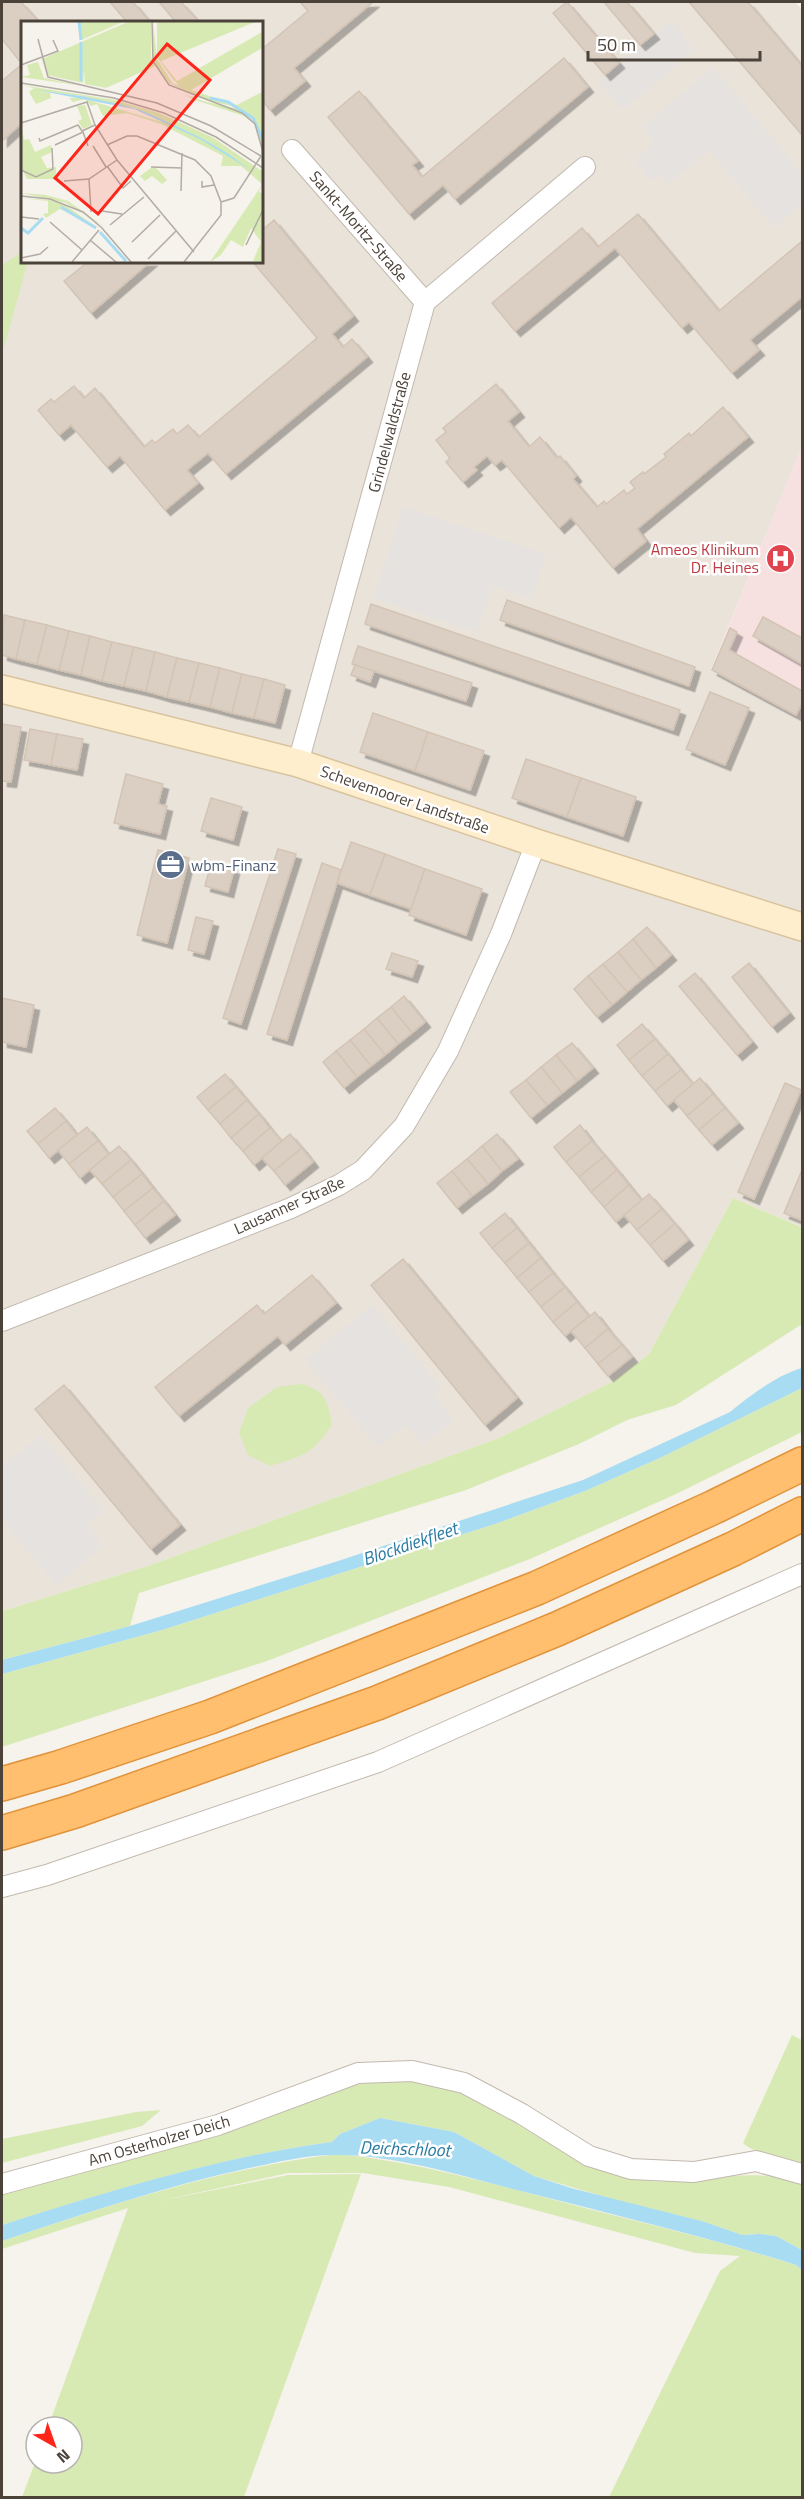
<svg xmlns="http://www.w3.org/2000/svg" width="804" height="2499" font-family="'Titillium Web',sans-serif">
<defs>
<filter id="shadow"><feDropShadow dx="5.5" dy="5.5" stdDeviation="0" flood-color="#0004"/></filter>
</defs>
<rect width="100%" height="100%" fill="#f6f2ec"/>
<!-- residential -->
<path fill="#eae3da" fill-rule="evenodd" d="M2 2H795L802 10V446L711 669 802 719V1227L733 1198 649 1354 614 1381 499 1438 148 1566 2 1611ZM22 22H261V261H22Z"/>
<!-- medical -->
<polygon fill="#f6e0e0" points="802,446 802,719 711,670"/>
<!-- green -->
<g fill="#d8eab4">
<polygon points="22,252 22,261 28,261 2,355 2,265"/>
<polygon points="733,1198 801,1227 802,1225 802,1324 676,1405 627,1420 579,1444 466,1490 139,1593 130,1626 2,1660 2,1611 148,1566 499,1438 614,1381 649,1354"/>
<path d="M301 1384C325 1390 328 1401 332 1424 314 1454 303 1456 270 1466L248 1455 239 1433 248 1408 277 1387Z"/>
<polygon points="802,1388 802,1432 674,1495 530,1559 267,1661 2,1747 2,1674 162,1630 498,1523 585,1491 662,1457"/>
<path d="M792 2035 802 2040V2164C785 2156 754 2155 743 2143Z"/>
<path d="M386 2080C402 2081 421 2079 436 2084 509 2107 564 2168 641 2180 695 2188 750 2162 802 2185V2250L776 2236 759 2234 742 2235 705 2222 646 2209 534 2176 454 2132 380 2118 340 2134 332 2142C220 2157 110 2191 2 2225V2193L177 2147 341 2087Z"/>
<polygon points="161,2110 142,2126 2,2163 2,2139 136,2112"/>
<path d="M338 2154C416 2162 491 2183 566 2203 643 2223 720 2241 796 2265L802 2270V2497H609L720 2271 740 2256 695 2253 449 2187 363 2173H288L159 2201 288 2175 361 2174 244 2497H22L36 2460V2463H72V2427H48L128 2208 2 2249V2241C112 2204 222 2168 338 2154Z"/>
</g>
<!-- parking -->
<g fill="#e5e2e0">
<polygon points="671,21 695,50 623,110 599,82"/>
<polygon points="713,67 802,174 802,204 774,228 709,150 668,184 660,174 651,181 634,160 655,143 642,127"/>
<polygon points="403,507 546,554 532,599 492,586 477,632 373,598"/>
<polygon points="372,1305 440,1386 432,1393 454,1419 424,1445 406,1424 378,1447 305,1360"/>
<polygon points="41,1435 103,1511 87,1525 103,1546 56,1585 2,1519 2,1467"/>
</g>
<!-- water -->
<g fill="#a8dcf3">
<path d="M802 1368V1388L662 1457 585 1491 498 1523 162 1630 2 1674V1660L130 1626 335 1562 583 1480 730 1412C751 1395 777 1375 802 1368Z"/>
<path d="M380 2118 454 2132 534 2176 571 2188 705 2222 742 2235 759 2234 776 2236 802 2250V2270L796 2265C707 2237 615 2215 525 2192 469 2178 396 2155 339 2155 309 2154 278 2162 249 2168 165 2186 83 2214 2 2241V2225C110 2191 219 2157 332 2142L340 2134Z"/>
</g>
<!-- building -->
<g fill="#dbcfc4" stroke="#d3c4b4" stroke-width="1.5" filter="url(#shadow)">
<polygon points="2,2 21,2 39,22 22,22 22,123 2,141 2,81 22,64 2,39"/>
<polygon points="110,2 133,2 150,22 127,22"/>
<polygon points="159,2 181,2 199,22 176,22"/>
<polygon points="300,2 373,2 294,68 305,81 270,110 261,99 261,50 308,11"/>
<polygon points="567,2 619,63 605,75 553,13"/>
<polygon points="604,2 627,2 654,34 640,45"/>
<polygon points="689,2 748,2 802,66 802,135"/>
<polygon points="564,58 588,87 455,199 443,185 409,214 328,117 359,91 418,161 412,165 422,177"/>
<polygon points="638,214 719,311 802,241 802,297 750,340 759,350 732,373 689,322 682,328 615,248 515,331 492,303 582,228 598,247"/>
<polygon points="274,220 353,316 332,334 343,347 352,339 367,357 226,474 208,453 187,470 198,483 165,510 120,456 107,467 71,425 59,435 38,410 51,399 54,402 74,386 84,398 95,388 144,447 152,440 155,443 173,429 177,434 188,425 199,437 317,338 252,261 261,261 261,231"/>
<polygon points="89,261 151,261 91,313 64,281"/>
<polygon points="496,384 519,412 508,421 529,447 540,437 557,458 560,456 576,476 573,479 597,507 604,501 606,504 624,490 627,494 635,488 630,482 643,472 644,474 666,457 664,454 689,433 691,436 723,407 748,437 637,529 646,541 613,568 571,517 559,528 502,460 495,465 487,456 474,467 477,470 463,482 446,462 450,458 436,440 446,432 443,428"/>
<polygon points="507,600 695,667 689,686 500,620"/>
<polygon points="371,604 680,710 673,730 365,624"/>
<polygon points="4,615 25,620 16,659 2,655"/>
<polygon points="763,617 802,638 802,664 753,636"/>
<polygon points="25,620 47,625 37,664 16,659"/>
<polygon points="47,625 69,631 59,670 37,664"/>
<polygon points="730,628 737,632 729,650 802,691 802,703 796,715 712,670"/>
<polygon points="69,631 90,636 81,675 59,670"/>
<polygon points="90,636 112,642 102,681 81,675"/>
<polygon points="112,642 134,647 124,686 102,681"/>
<polygon points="358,646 472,683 466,701 352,664"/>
<polygon points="134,647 155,652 146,691 124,686"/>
<polygon points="155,652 177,658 167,697 146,691"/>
<polygon points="177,658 199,663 189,702 167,697"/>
<polygon points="199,663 220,668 210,707 189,702"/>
<polygon points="355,665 374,671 370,682 351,675"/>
<polygon points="220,668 242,674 232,713 210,707"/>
<polygon points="242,674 264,679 254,718 232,713"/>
<polygon points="264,679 285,685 275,723 254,718"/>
<polygon points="710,692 749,708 725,765 686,749"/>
<polygon points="373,713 428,732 415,771 360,752"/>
<polygon points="2,724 21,727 11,782 2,781"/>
<polygon points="30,729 57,734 51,765 24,760"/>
<polygon points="428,732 484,751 470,790 415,771"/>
<polygon points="57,734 83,739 77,770 51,765"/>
<polygon points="526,759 581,778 567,817 512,798"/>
<polygon points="126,774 163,784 158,804 167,806 160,834 114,823"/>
<polygon points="581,778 636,797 623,836 567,817"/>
<polygon points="211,798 242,807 233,840 201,831"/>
<polygon points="351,842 385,854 370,895 337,883"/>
<polygon points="278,849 296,854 241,1024 223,1018"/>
<polygon points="158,850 189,858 167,943 137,935"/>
<polygon points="385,854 425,869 411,909 370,895"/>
<polygon points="211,863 234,869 228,892 205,886"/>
<polygon points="322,863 341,870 287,1040 267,1034"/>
<polygon points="425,869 482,889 466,935 409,915"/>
<polygon points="196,917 213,921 204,954 188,950"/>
<polygon points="647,927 671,955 656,968 633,939"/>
<polygon points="633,939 656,968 641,980 618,952"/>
<polygon points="618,952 641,980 627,992 603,964"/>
<polygon points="392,953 418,961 412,977 386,969"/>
<polygon points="749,963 789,1013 772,1027 732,977"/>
<polygon points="603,964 627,992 612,1005 588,976"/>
<polygon points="695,973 752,1042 737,1055 679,986"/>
<polygon points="588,976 612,1005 597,1017 574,989"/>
<polygon points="404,996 425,1022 412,1033 391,1007"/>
<polygon points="2,998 34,1005 26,1047 2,1042"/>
<polygon points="391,1007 412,1033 398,1044 377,1018"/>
<polygon points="377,1018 398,1044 385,1055 364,1029"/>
<polygon points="642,1024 655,1039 629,1060 617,1045"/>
<polygon points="364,1029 385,1055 371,1066 350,1040"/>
<polygon points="655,1039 668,1054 642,1076 629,1060"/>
<polygon points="350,1040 371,1066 357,1077 336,1051"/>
<polygon points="572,1043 593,1068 577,1081 556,1055"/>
<polygon points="336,1051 357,1077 344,1088 323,1062"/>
<polygon points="668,1054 681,1070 655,1091 642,1076"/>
<polygon points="556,1055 577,1081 562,1093 541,1067"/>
<polygon points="541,1067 562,1093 547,1105 526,1080"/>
<polygon points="681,1070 693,1084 667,1106 655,1091"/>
<polygon points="225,1074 236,1087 208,1110 197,1097"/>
<polygon points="700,1078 713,1094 687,1116 674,1100"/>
<polygon points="526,1080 547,1105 531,1118 510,1092"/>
<polygon points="785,1083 801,1090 754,1199 738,1192"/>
<polygon points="236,1087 247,1100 220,1124 208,1110"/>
<polygon points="713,1094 725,1108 699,1130 687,1116"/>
<polygon points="247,1100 259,1114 231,1138 220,1124"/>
<polygon points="55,1108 66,1121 38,1144 27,1131"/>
<polygon points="725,1108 738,1123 712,1145 699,1130"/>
<polygon points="259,1114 270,1128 243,1151 231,1138"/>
<polygon points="66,1121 77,1135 49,1158 38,1144"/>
<polygon points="580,1125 592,1141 566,1162 554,1147"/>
<polygon points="87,1127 98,1141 69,1164 58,1150"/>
<polygon points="270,1128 282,1141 254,1165 243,1151"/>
<polygon points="290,1134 302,1148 274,1171 262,1158"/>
<polygon points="497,1134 518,1159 502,1171 482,1146"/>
<polygon points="98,1141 109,1154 80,1178 69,1164"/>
<polygon points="592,1141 605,1156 579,1177 566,1162"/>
<polygon points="119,1146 131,1160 102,1184 90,1170"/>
<polygon points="482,1146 502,1171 488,1184 467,1159"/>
<polygon points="302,1148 313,1162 285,1185 274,1171"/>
<polygon points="605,1156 617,1170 591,1192 579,1177"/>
<polygon points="467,1159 488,1184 472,1196 452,1171"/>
<polygon points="131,1160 142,1174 113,1197 102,1184"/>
<polygon points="617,1170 629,1185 604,1207 591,1192"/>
<polygon points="802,1170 802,1215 801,1220 784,1213"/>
<polygon points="452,1171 472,1196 457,1208 437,1183"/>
<polygon points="142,1174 153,1188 124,1211 113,1197"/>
<polygon points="629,1185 642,1201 616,1222 604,1207"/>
<polygon points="153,1188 164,1201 135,1225 124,1211"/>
<polygon points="649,1194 662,1209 637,1230 624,1215"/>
<polygon points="164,1201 175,1215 145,1238 135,1225"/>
<polygon points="662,1209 675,1224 650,1245 637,1230"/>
<polygon points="505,1213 517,1228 492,1248 480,1233"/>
<polygon points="675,1224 688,1240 663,1261 650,1245"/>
<polygon points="517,1228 529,1243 505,1263 492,1248"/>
<polygon points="529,1243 541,1258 517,1278 505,1263"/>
<polygon points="541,1258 553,1273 529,1292 517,1278"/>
<polygon points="403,1259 517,1398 485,1425 371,1285"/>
<polygon points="553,1273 565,1287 541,1307 529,1292"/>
<polygon points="312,1275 336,1303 285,1345 278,1336 179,1416 155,1387 257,1305 264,1314"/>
<polygon points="565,1287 577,1302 553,1322 541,1307"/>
<polygon points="577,1302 589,1316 565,1336 553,1322"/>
<polygon points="595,1312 608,1329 585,1348 571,1331"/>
<polygon points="608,1329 622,1345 598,1364 585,1348"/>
<polygon points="622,1345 632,1357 608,1376 598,1364"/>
<polygon points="64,1385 180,1525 151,1549 35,1409"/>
</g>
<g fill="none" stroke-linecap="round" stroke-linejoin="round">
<defs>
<g id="street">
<polyline points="292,150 425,302"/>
<polyline points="298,763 425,302 585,167"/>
<polyline points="2,1321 291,1208 339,1185 363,1170 404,1126 448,1051 501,934 536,843"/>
<polyline points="2,1887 47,1875 378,1762 802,1574"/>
<polyline points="2,2184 218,2125 358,2073 412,2071 464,2083 522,2114 589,2156 631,2169 694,2172 756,2161 802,2174"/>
</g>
<polyline id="secondary" points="2,689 298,763 536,843 802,927"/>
<g id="highway">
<polyline points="2,1784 61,1767 210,1717 537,1588 714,1507 802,1464"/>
<polyline points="2,1833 75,1811 377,1703 557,1629 733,1549 802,1514"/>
</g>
</defs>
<!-- street casing -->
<use href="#street" stroke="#c2b9ae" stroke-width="22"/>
<!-- secondary casing -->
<use href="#secondary" stroke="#d9c39d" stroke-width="30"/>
<!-- highway casing -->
<use href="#highway" stroke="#e1933b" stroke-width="36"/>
<!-- street -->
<use href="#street" stroke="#fff" stroke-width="20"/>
<!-- secondary -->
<use href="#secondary" stroke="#ffeecd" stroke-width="27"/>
<!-- highway -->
<use href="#highway" stroke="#ffbf6e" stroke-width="33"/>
</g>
<!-- icons -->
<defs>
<symbol id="hospital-disc" viewBox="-11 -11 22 22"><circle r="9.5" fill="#e0444e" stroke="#fff"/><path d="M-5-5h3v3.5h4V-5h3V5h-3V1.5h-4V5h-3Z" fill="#fff"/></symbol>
<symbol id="office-disc" viewBox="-11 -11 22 22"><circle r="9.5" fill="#5c6f8a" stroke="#fff"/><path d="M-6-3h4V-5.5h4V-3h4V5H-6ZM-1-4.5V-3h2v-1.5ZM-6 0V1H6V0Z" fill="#fff"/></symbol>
</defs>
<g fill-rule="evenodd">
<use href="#hospital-disc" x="764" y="542" width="33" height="33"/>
<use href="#office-disc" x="154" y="848" width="33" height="33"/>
</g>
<g text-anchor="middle" stroke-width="5" stroke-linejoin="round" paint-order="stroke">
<!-- street labels -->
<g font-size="16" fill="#4b4239" stroke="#fff">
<text transform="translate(359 226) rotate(49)" y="6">Sankt-Moritz-Straße</text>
<text transform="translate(389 432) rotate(-75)" y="6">Grindelwaldstraße</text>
<text transform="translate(405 799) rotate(19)" y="6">Schevemoorer Landstraße</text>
<text transform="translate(289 1205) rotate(-24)" y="6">Lausanner Straße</text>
<text transform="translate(159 2140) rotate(-16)" y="6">Am Osterholzer Deich</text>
</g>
<!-- health labels -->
<g font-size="16" fill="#be3a42" stroke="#fff" text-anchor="end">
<text x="759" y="555">Ameos Klinikum<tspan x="759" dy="18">Dr. Heines</tspan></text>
</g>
<!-- service labels -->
<g font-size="16" fill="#4e5e75" stroke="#fff" text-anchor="start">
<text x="191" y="871">wbm-Finanz</text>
</g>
<!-- water labels -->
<g font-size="18" font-style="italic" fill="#2a7ba2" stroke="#fff">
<text transform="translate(410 1544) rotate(-19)" y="6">Blockdiekfleet</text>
<text transform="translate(405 2149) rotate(2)" y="6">Deichschloot</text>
</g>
</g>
<!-- overview -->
<g transform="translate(21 21)">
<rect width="242" height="242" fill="#f6f2ec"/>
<path d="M59 0H104L60 19ZM109 0H130V36L134 45 85 67 64 63 63 49 62 62 26 54 21 38ZM132 0 136 38 152 63 158 64 151 57 136 36V0H236L140 40 156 60 241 11V27L170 69 216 84 241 71V127L235 102 226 96 174 79 163 73 182 80 213 87 211 85 187 80 148 62 132 39ZM17 41 23 57 62 65 0 56 9 54 6 44ZM0 64 94 79 138 92 191 116 235 146 241 150V163L220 145H200L202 135 140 103 106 92 82 95 76 83 70 85 64 78 52 81 48 77H64L61 75 15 70 29 72 30 77 15 83 8 71 13 67ZM67 79 113 87 144 100 141 101ZM64 84 71 104 62 108 57 100 61 98 56 85ZM1 110 3 119 8 118 14 131 30 124 31 131 20 136 26 147 35 146V158H6L0 145ZM130 147H135L146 159 141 163 131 155 124 160 119 155ZM241 164 238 171 242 173 241 241 232 240 240 221 230 207 222 226 210 219 200 234 189 241ZM0 172 25 174 47 180 84 206 45 182ZM0 177 29 179 44 184 77 207 39 188 25 197 22 193 27 192V180Z" fill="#d8eab4" fill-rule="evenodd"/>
<path d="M15 69 60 75 98 83 119 89 142 99 180 117 206 132 228 148 179 118 113 88Z" fill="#a8dcf3"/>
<path fill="none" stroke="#a8dcf3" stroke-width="3" d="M58 0 60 19M60 21V60M189 77 207 81 232 97 242 119M40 186 75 207M0 207 7 212 22 197M79 211 105 240"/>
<path fill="none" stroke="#b2aca4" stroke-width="1.5" d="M131 0 132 40 148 64 221 92 234 103 242 131M17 18 27 56 136 82 190 105 240 135M0 44 37 30 32 19M0 62 93 77 143 92 195 116 242 147M0 102 66 81 74 104 96 139 173 231M18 117 19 120 57 104 61 110 74 104M34 124 62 111 67 125M86 124 106 115H116L174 139 190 155 200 181V194L163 241M72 125 85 146M86 145 102 167 110 160M130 146 161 147M0 149 15 156 32 148 31 127M68 158 70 191M43 160 68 158 96 139M181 160V166L193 164M160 170 161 132M0 175 29 178 62 191 81 207 110 241M200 181 213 177 240 135M81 190 101 193M0 196 18 198M29 201 61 229M89 204 123 176M69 219 95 241M111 221 139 194M225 224 242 189M0 237 19 233 27 226M127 238 155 210M51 241 78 209"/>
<path fill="#fe261b" fill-opacity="0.15" stroke="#fe261b" stroke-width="3" d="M146 23 189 59 77 193 34 157Z"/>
<rect width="242" height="242" fill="none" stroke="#4b4239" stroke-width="3"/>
</g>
<!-- border -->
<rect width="804" height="2499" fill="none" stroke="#4b4239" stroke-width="6"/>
<!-- north arrow -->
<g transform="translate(54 2445) rotate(140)"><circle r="28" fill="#ffffff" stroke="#b7b3b0" stroke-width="1.5"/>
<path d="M0-4.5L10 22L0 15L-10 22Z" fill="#fe261b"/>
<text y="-9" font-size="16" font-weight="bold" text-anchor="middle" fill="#4b4239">N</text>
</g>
<!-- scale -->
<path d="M588 51v9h172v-9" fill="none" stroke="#4b4239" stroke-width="3"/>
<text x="597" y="51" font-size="18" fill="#4b4239" stroke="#ffffff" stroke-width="4.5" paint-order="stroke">50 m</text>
</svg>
